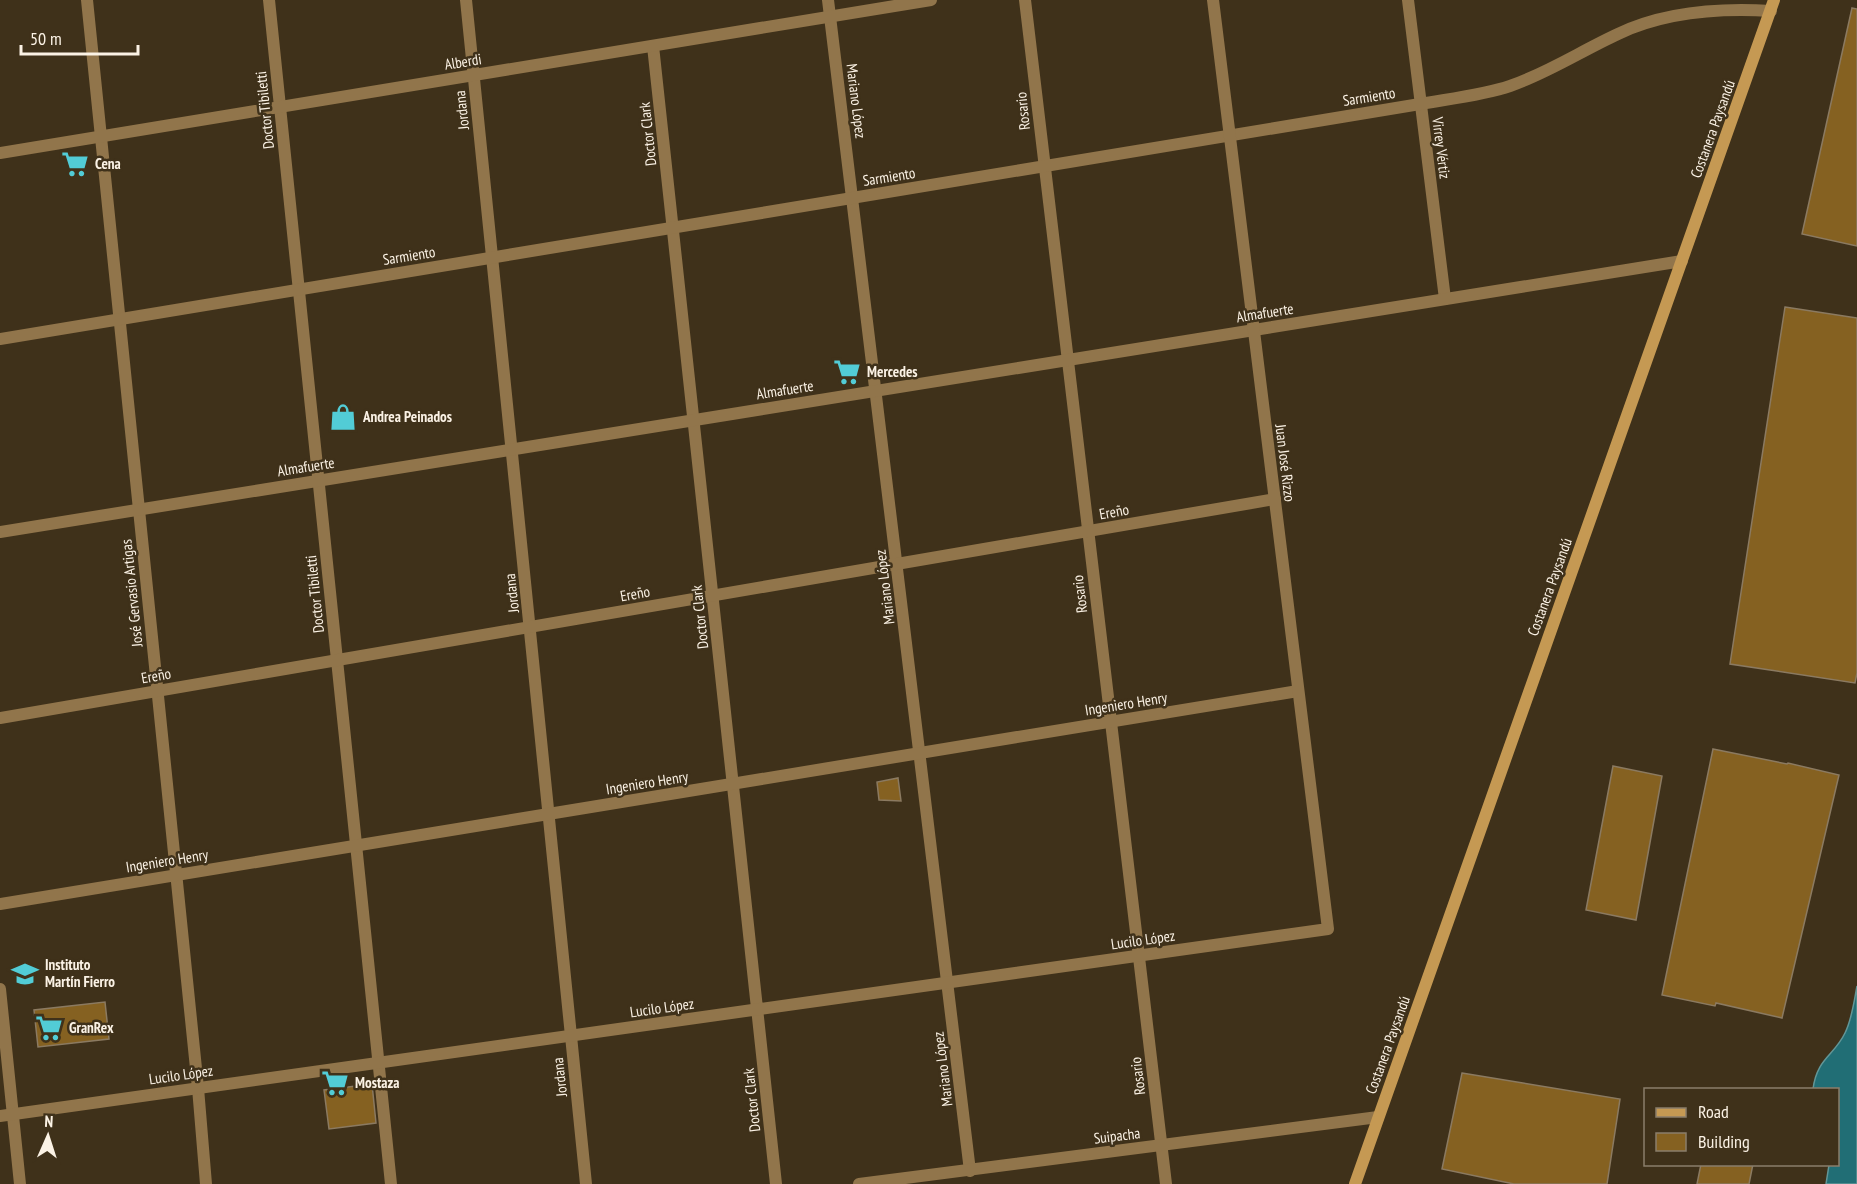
<svg xmlns="http://www.w3.org/2000/svg" width="1857" height="1184" font-family="'PT Sans Narrow',sans-serif">
<rect width="100%" height="100%" fill="#3f311a"/>
<!-- water -->
<path fill="#216e75" stroke="#629697" stroke-width="1.5" d="M1857 986V1184H1826L1829 1165 1838 1164V1090L1813 1089C1817 1058 1834 1056 1845 1033 1852 1019 1854 1002 1857 986Z"/>
<!-- building -->
<g fill="#856121" stroke="#8b7a61" stroke-width="1.5">
<polygon points="1852,8 1857,9 1857,246 1802,234"/>
<polygon points="1785,307 1857,318 1857,673 1855,683 1730,664"/>
<polygon points="1713,749 1787,764 1788,763 1839,775 1782,1018 1716,1003 1715,1006 1662,995"/>
<polygon points="1613,766 1662,776 1636,920 1586,910"/>
<polygon points="898,778 901,801 879,800 877,782"/>
<polygon points="105,1002 109,1039 38,1047 34,1010"/>
<polygon points="1462,1073 1620,1099 1607,1184 1514,1184 1442,1169"/>
<polygon points="372,1084 376,1123 329,1129 324,1090"/>
<polygon points="1701,1164 1753,1164 1749,1184 1697,1184"/>
</g>
<g fill="none" stroke-linecap="round" stroke-linejoin="round">
<!-- minor -->
<g stroke="#91754b" stroke-width="12">
<polyline points="87,0 198,1088 206,1184"/>
<polyline points="269,0 391,1184"/>
<polyline points="466,0 586,1184"/>
<polyline points="828,0 970,1171"/>
<polyline points="1025,0 1166,1184"/>
<polyline points="1408,0 1445,299"/>
<polyline points="653,46 776,1184"/>
<polyline points="0,153 931,0"/>
<path d="M0 339 1420 104C1448 99 1484 95 1510 86 1548 73 1581 51 1618 34 1664 12 1721 8 1771 11"/>
<polyline points="0,532 1682,261"/>
<polyline points="0,718 1275,499"/>
<polyline points="0,904 1298,691"/>
<polyline points="0,989 20,1184"/>
<polyline points="0,1116 1328,929 1213,0"/>
<polyline points="859,1184 1378,1117"/>
</g>
<!-- secondary -->
<polyline stroke="#c59953" stroke-width="12" points="1355,1184 1774,0"/>
</g>
<!-- icons -->
<defs>
<symbol id="supermarket-bare" viewBox="-9 -9 18 18"><path d="M-6-5.5h2.5l.6 2H6L4.5 2H-2.5L-4.4-4H-6ZM-1.5 3.2a1.3 1.3 0 1 0 .1 0ZM3 3.2a1.3 1.3 0 1 0 .1 0Z" fill="#52ccd6" stroke="#3f311a" stroke-width="2.5" paint-order="stroke"/></symbol>
<symbol id="shop-bare" viewBox="-9 -9 18 18"><path d="M-5-2.5h2.3a2.7 3.5 0 0 1 5.4 0H5L5.5 6h-11ZM-1.5-2.5h3a1.5 2.3 0 0 0-3 0Z" fill="#52ccd6" stroke="#3f311a" stroke-width="2.5" paint-order="stroke"/></symbol>
<symbol id="school-bare" viewBox="-9 -9 18 18"><path d="M0-5L7-2L0 1L-7-2ZM-4 1L0 2.5L4 1V4Q0 6-4 4Z" fill="#52ccd6" stroke="#3f311a" stroke-width="2.5" paint-order="stroke"/></symbol>
</defs>
<g fill-rule="evenodd">
<use href="#supermarket-bare" x="56" y="145" width="38" height="38"/>
<use href="#supermarket-bare" x="828" y="353" width="38" height="38"/>
<use href="#shop-bare" x="324" y="398" width="38" height="38"/>
<use href="#school-bare" x="6" y="955" width="38" height="38"/>
<use href="#supermarket-bare" x="30" y="1009" width="38" height="38"/>
<use href="#supermarket-bare" x="316" y="1064" width="38" height="38"/>
</g>
<g text-anchor="middle" stroke-width="5" stroke-linejoin="round" paint-order="stroke">
<!-- street labels -->
<g font-size="15" fill="#fbf2e5" stroke="#3f311a">
<text transform="translate(463 62) rotate(-9)" y="5">Alberdi</text>
<text transform="translate(1369 97) rotate(-9)" y="5">Sarmiento</text>
<text transform="translate(856 101) rotate(83)" y="5">Mariano López</text>
<text transform="translate(265 110) rotate(-96)" y="5">Doctor Tibiletti</text>
<text transform="translate(462 110) rotate(-96)" y="5">Jordana</text>
<text transform="translate(1023 111) rotate(-96)" y="5">Rosario</text>
<text transform="translate(1713 129) rotate(-70)" y="5">Costanera Paysandú</text>
<text transform="translate(648 134) rotate(-96)" y="5">Doctor Clark</text>
<text transform="translate(1441 148) rotate(83)" y="5">Virrey Vértiz</text>
<text transform="translate(889 177) rotate(-9)" y="5">Sarmiento</text>
<text transform="translate(409 256) rotate(-9)" y="5">Sarmiento</text>
<text transform="translate(1265 313) rotate(-9)" y="5">Almafuerte</text>
<text transform="translate(785 390) rotate(-9)" y="5">Almafuerte</text>
<text transform="translate(1285 463) rotate(83)" y="5">Juan José Rizzo</text>
<text transform="translate(306 467) rotate(-9)" y="5">Almafuerte</text>
<text transform="translate(1114 512) rotate(-10)" y="5">Ereño</text>
<text transform="translate(885 587) rotate(-97)" y="5">Mariano López</text>
<text transform="translate(1550 587) rotate(-70)" y="5">Costanera Paysandú</text>
<text transform="translate(132 593) rotate(-96)" y="5">José Gervasio Artigas</text>
<text transform="translate(512 593) rotate(-96)" y="5">Jordana</text>
<text transform="translate(315 594) rotate(-96)" y="5">Doctor Tibiletti</text>
<text transform="translate(635 594) rotate(-10)" y="5">Ereño</text>
<text transform="translate(1080 594) rotate(-97)" y="5">Rosario</text>
<text transform="translate(700 617) rotate(-96)" y="5">Doctor Clark</text>
<text transform="translate(156 676) rotate(-10)" y="5">Ereño</text>
<text transform="translate(1126 704) rotate(-9)" y="5">Ingeniero Henry</text>
<text transform="translate(647 783) rotate(-9)" y="5">Ingeniero Henry</text>
<text transform="translate(167 861) rotate(-9)" y="5">Ingeniero Henry</text>
<text transform="translate(1143 940) rotate(-8)" y="5">Lucilo López</text>
<text transform="translate(662 1008) rotate(-8)" y="5">Lucilo López</text>
<text transform="translate(1388 1045) rotate(-70)" y="5">Costanera Paysandú</text>
<text transform="translate(943 1069) rotate(-97)" y="5">Mariano López</text>
<text transform="translate(181 1075) rotate(-8)" y="5">Lucilo López</text>
<text transform="translate(1138 1076) rotate(-97)" y="5">Rosario</text>
<text transform="translate(560 1077) rotate(-96)" y="5">Jordana</text>
<text transform="translate(752 1100) rotate(-96)" y="5">Doctor Clark</text>
<text transform="translate(1117 1136) rotate(-7)" y="5">Suipacha</text>
</g>
<!-- poi labels -->
<g font-size="15" font-weight="bold" fill="#fbf2e5" stroke="#3f311a" text-anchor="start">
<text x="95" y="169">Cena</text>
<text x="867" y="377">Mercedes</text>
<text x="363" y="422">Andrea Peinados</text>
<text x="45" y="970">Instituto<tspan x="45" dy="17">Martín Fierro</tspan></text>
<text x="69" y="1033">GranRex</text>
<text x="355" y="1088">Mostaza</text>
</g>
</g>
<!-- legend -->
<rect x="1644" y="1088" width="195" height="78" fill="#3f311a" stroke="#8a7e6b" stroke-width="1.5"/>
<rect x="1656" y="1108" width="30" height="9" fill="#c59953" stroke="#8a7e6b" stroke-width="1.5"/>
<text x="1698" y="1118" font-size="18" fill="#fbf2e5">Road</text>
<rect x="1656" y="1133" width="30" height="18" fill="#856121" stroke="#8a7e6b" stroke-width="1.5"/>
<text x="1698" y="1148" font-size="18" fill="#fbf2e5">Building</text>
<!-- north arrow -->
<g transform="translate(48 1136) rotate(3)" stroke="#3f311a" stroke-width="4.5" paint-order="stroke">
<path d="M0-4.5L10 22L0 15L-10 22Z" fill="#fbf2e5"/>
<text y="-9" font-size="16" font-weight="bold" text-anchor="middle" fill="#fbf2e5">N</text>
</g>
<!-- scale -->
<path d="M21 45v9h117v-9" fill="none" stroke="#fbf2e5" stroke-width="3"/>
<text x="30" y="45" font-size="18" fill="#fbf2e5" stroke="#3f311a" stroke-width="4.5" paint-order="stroke">50 m</text>
</svg>
